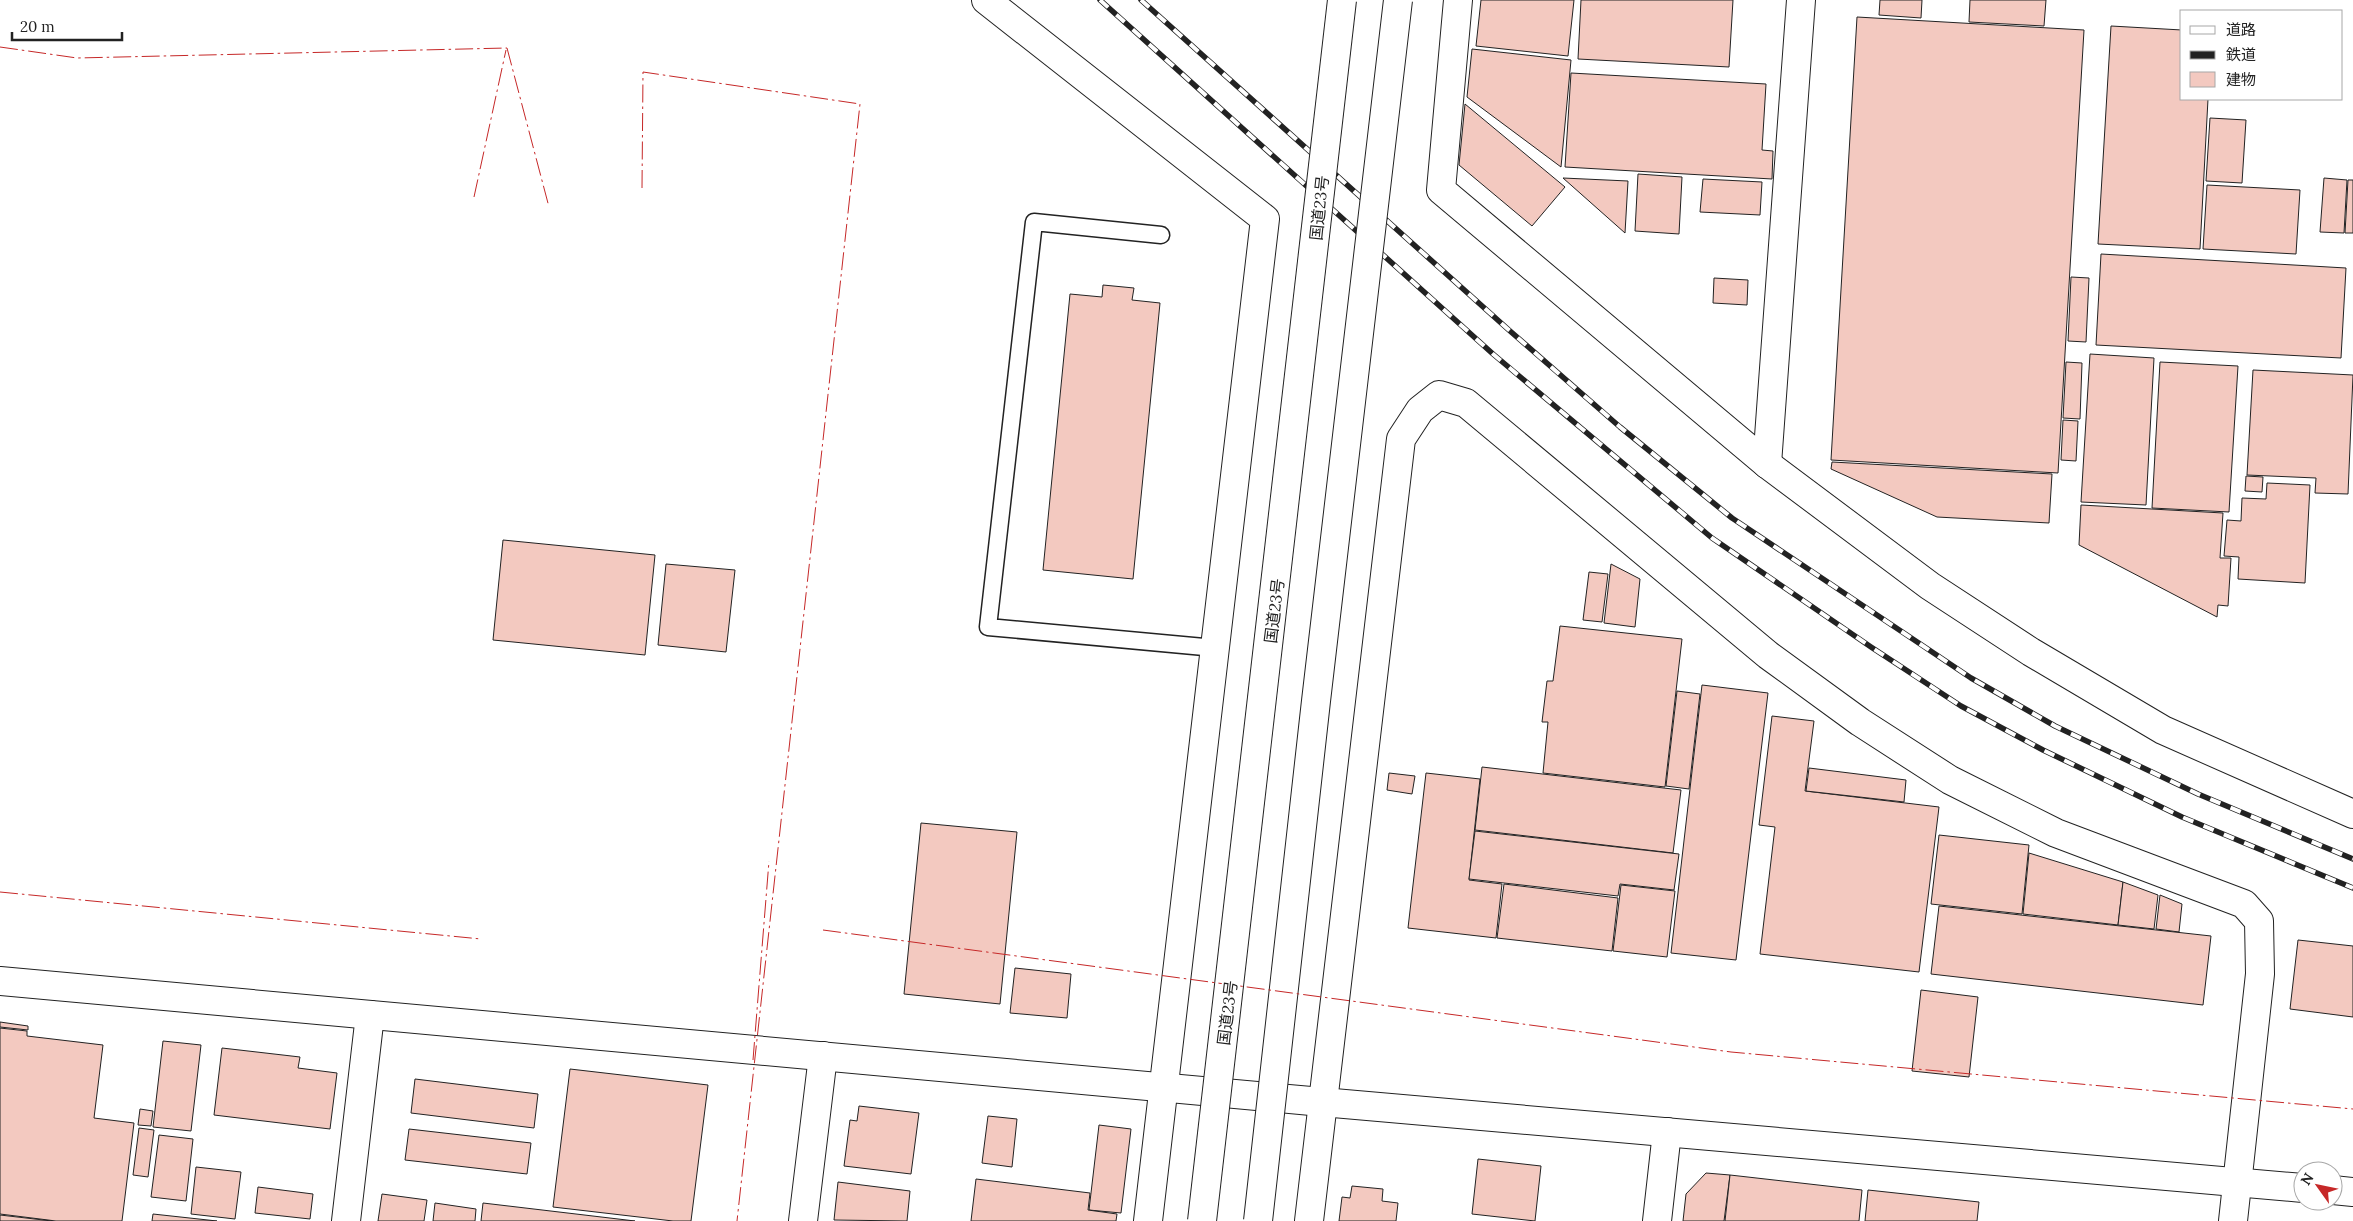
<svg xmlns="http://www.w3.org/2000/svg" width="2353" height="1221" font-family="Lora,'Noto Sans JP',serif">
<rect width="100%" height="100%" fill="#fff"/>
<!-- building -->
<g fill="#f3c9c0" stroke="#222">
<polygon points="1481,0 1574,0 1568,56 1476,46"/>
<polygon points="1581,0 1733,0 1729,67 1578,59"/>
<polygon points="1880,0 1922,0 1921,18 1879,15"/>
<polygon points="1970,0 2046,0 2044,26 1969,22"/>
<polygon points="1857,17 2084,30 2058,473 1831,460"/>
<polygon points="2111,26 2182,30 2182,99 2208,99 2200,249 2098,244"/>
<polygon points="1472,49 1571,60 1561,167 1467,97"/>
<polygon points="1571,73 1766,84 1762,150 1773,151 1772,179 1565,167"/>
<polygon points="1465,104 1565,187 1532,226 1459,165"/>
<polygon points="2210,118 2246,120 2242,183 2206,181"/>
<polygon points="1638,174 1682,177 1679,234 1635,231"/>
<polygon points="1563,178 1628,181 1625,233"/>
<polygon points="2324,178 2347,180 2344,233 2320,232"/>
<polygon points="1703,179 1762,182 1760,215 1700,212"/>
<polygon points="2348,180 2353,180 2353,233 2345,233"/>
<polygon points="2207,185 2300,190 2296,254 2203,249"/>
<polygon points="2101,254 2346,268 2341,358 2096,345"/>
<polygon points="2071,277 2089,278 2086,342 2068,341"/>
<polygon points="1714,278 1748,280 1747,305 1713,303"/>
<polygon points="1103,285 1134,288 1132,300 1160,303 1133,579 1043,570 1070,294 1102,297"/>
<polygon points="2090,354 2154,358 2146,505 2081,502"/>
<polygon points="2066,362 2082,363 2080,419 2063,418"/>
<polygon points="2160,362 2238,366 2229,512 2152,508"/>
<polygon points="2253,370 2353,375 2348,494 2315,493 2316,478 2247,475"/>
<polygon points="2063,420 2078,421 2076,461 2061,460"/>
<polygon points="1832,462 2052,474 2049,523 1937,517 1831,469"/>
<polygon points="2246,476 2263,477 2262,492 2245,491"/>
<polygon points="2267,483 2310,485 2305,583 2238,579 2239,557 2224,556 2227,520 2241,521 2242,498 2266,499"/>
<polygon points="2081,505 2223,513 2220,558 2231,558 2228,606 2218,605 2217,617 2079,545"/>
<polygon points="503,540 655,555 645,655 493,640"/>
<polygon points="666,564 735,570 726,652 658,645"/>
<polygon points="1611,564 1640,579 1635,627 1604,623"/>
<polygon points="1589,572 1608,574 1602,622 1583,620"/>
<polygon points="1560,626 1682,639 1665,787 1543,773 1548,722 1542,722 1547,681 1553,681"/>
<polygon points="1702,685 1768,693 1736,960 1671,953"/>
<polygon points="1677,691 1700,694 1689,789 1666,786"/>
<polygon points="1772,716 1814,721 1805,791 1939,807 1919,972 1760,954 1775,827 1759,825"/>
<polygon points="1482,767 1681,790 1673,853 1475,830"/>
<polygon points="1809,768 1906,780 1904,802 1806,791"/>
<polygon points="1389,773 1415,776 1412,794 1387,790"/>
<polygon points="1426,773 1480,779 1469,880 1502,884 1496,938 1408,928"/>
<polygon points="921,823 1017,832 1000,1004 904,994"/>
<polygon points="1475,831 1679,854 1674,890 1620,884 1618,896 1469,879"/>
<polygon points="1939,835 2029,845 2022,914 1931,904"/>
<polygon points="2029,853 2123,882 2118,925 2023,914"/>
<polygon points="2123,882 2158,895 2154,929 2118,925"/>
<polygon points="1504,884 1618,898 1612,951 1497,938"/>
<polygon points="1621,885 1675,891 1667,957 1613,951"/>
<polygon points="2160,895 2182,904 2179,932 2156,929"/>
<polygon points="1939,906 2211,936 2203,1005 1931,974"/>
<polygon points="2298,940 2353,946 2353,1017 2290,1009"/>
<polygon points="1015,968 1071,974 1067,1018 1010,1013"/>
<polygon points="1921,990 1978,997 1969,1077 1912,1071"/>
<polygon points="0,1022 28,1026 28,1030 0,1027"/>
<polygon points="0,1028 27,1031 27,1036 103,1045 94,1118 134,1123 122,1221 56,1221 0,1214"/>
<polygon points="163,1041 201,1045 191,1131 153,1127"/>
<polygon points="222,1048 300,1057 298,1068 337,1073 330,1129 214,1115"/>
<polygon points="570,1069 708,1085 691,1221 673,1221 553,1207"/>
<polygon points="415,1079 538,1094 534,1128 411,1113"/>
<polygon points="859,1106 919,1113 911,1174 844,1166 850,1120 857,1121"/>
<polygon points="140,1109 153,1111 151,1126 138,1125"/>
<polygon points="988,1116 1017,1119 1012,1167 982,1163"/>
<polygon points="1099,1125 1131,1129 1121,1213 1089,1210"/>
<polygon points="139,1128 154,1130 148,1177 133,1175"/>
<polygon points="409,1129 531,1143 527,1174 405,1160"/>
<polygon points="159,1135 193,1139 186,1201 151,1197"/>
<polygon points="1478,1159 1541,1166 1535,1221 1472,1214"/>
<polygon points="196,1167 241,1172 235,1219 191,1214"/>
<polygon points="1706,1173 1730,1175 1724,1221 1683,1221 1686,1194"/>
<polygon points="1730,1175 1862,1190 1859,1221 1725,1221"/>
<polygon points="976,1179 1090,1193 1088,1210 1117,1214 1116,1221 971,1221"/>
<polygon points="838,1182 910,1191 907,1221 834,1220"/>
<polygon points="1352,1186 1383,1189 1382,1201 1398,1203 1396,1221 1339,1221 1342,1197 1350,1198"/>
<polygon points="258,1187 313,1194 310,1219 255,1213"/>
<polygon points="1868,1190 1979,1202 1977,1221 1865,1221"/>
<polygon points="382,1194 427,1200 424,1221 378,1221"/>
<polygon points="435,1203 476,1209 475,1221 433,1221"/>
<polygon points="483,1203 635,1221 481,1221"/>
<polygon points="153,1214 217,1221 152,1221"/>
<polygon points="0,1215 52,1221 0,1221"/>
</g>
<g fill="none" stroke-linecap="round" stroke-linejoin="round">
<defs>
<polyline id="service" points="1161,235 1034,222 988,627 1215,648"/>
<g id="minor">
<polyline points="986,0 1265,219 1148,1221"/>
<polyline points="1458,0 1441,190 1767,464 1930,586 2031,652 2163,730 2353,814"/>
<polyline points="1767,464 1801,0"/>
<polyline points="346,1221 370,1015"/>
<polyline points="803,1221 823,1056"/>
<polyline points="1309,1221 1401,439 1420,410 1439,395 1466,403 1768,655 1860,722 1950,780 2056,833 2244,904 2259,921 2260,974 2233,1221"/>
<polyline points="1657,1221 1667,1132"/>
</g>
<g id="tertiary">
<polyline points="0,981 1322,1102 2303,1188"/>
<polyline points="2333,1190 2353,1192"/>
</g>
</defs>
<!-- service casing -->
<use href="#service" stroke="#222" stroke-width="19"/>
<!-- minor casing -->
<use href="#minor" stroke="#222" stroke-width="30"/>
<!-- tertiary casing -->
<use href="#tertiary" stroke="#222" stroke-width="30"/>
<!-- service -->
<use href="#service" stroke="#fff" stroke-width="16"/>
<!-- minor -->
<use href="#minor" stroke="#fff" stroke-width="28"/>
<!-- tertiary -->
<use href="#tertiary" stroke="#fff" stroke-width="28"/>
<defs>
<g id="rail">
<polyline points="1100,0 1493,354 1712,538 1871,647 1961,706 2043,750 2182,817 2353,888"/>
<polyline points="1141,0 1510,331 1620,427 1732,518 1971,678 2055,726 2198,794 2353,859"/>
</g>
</defs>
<!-- rail casing -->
<use href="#rail" stroke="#222" stroke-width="5.5"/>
<!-- rail -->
<use href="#rail" stroke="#fff" stroke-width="4" stroke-dasharray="11" stroke-linecap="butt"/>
<defs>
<g id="trunk-bridge">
<polyline points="1202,1221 1342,0"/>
<polyline points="1258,1221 1316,701 1398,0"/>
</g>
</defs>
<!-- trunk-bridge casing -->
<use href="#trunk-bridge" stroke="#222" stroke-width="30" stroke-linecap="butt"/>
<!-- trunk-bridge -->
<use href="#trunk-bridge" stroke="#fff" stroke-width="28"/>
<!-- power -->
<g stroke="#c62828" stroke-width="1" stroke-dasharray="18 4 2.5 4" stroke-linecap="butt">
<polyline points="0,47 77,58 507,48"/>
<polyline points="507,48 549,207"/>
<polyline points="642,188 643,72 860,104 737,1221"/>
<polyline points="474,197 506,50"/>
<polyline points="0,892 481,939"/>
<polyline points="823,930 1731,1052 2353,1109"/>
<polyline points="753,1060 769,861"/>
</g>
</g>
<g text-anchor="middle" stroke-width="4" stroke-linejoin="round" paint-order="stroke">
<!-- street labels -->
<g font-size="16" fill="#222" stroke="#fff">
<text transform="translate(1319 208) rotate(-84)" y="6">国道23号</text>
<text transform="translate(1274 611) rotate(-83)" y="6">国道23号</text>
<text transform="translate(1227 1013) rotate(-83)" y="6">国道23号</text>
</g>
</g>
<!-- legend -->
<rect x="2180" y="10" width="162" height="90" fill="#ffffff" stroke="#a7a7a7"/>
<rect x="2190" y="26" width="25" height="8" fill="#ffffff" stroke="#a7a7a7"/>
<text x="2226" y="35" font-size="15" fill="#222222">道路</text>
<rect x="2190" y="51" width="25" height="8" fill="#222222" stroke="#a7a7a7"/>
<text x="2226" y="60" font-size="15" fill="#222222">鉄道</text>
<rect x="2190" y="72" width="25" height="15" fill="#f3c9c0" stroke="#a7a7a7"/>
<text x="2226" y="85" font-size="15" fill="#222222">建物</text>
<!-- north arrow -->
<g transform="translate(2318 1186) rotate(303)"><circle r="24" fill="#ffffff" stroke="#a7a7a7"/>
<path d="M0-4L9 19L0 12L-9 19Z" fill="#c62828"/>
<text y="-8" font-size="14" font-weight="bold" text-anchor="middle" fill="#222222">N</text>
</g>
<!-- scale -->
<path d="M12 32v8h110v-8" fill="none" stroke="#222222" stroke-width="2.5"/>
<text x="20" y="32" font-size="15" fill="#222222" stroke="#ffffff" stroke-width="4" paint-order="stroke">20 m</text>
</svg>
